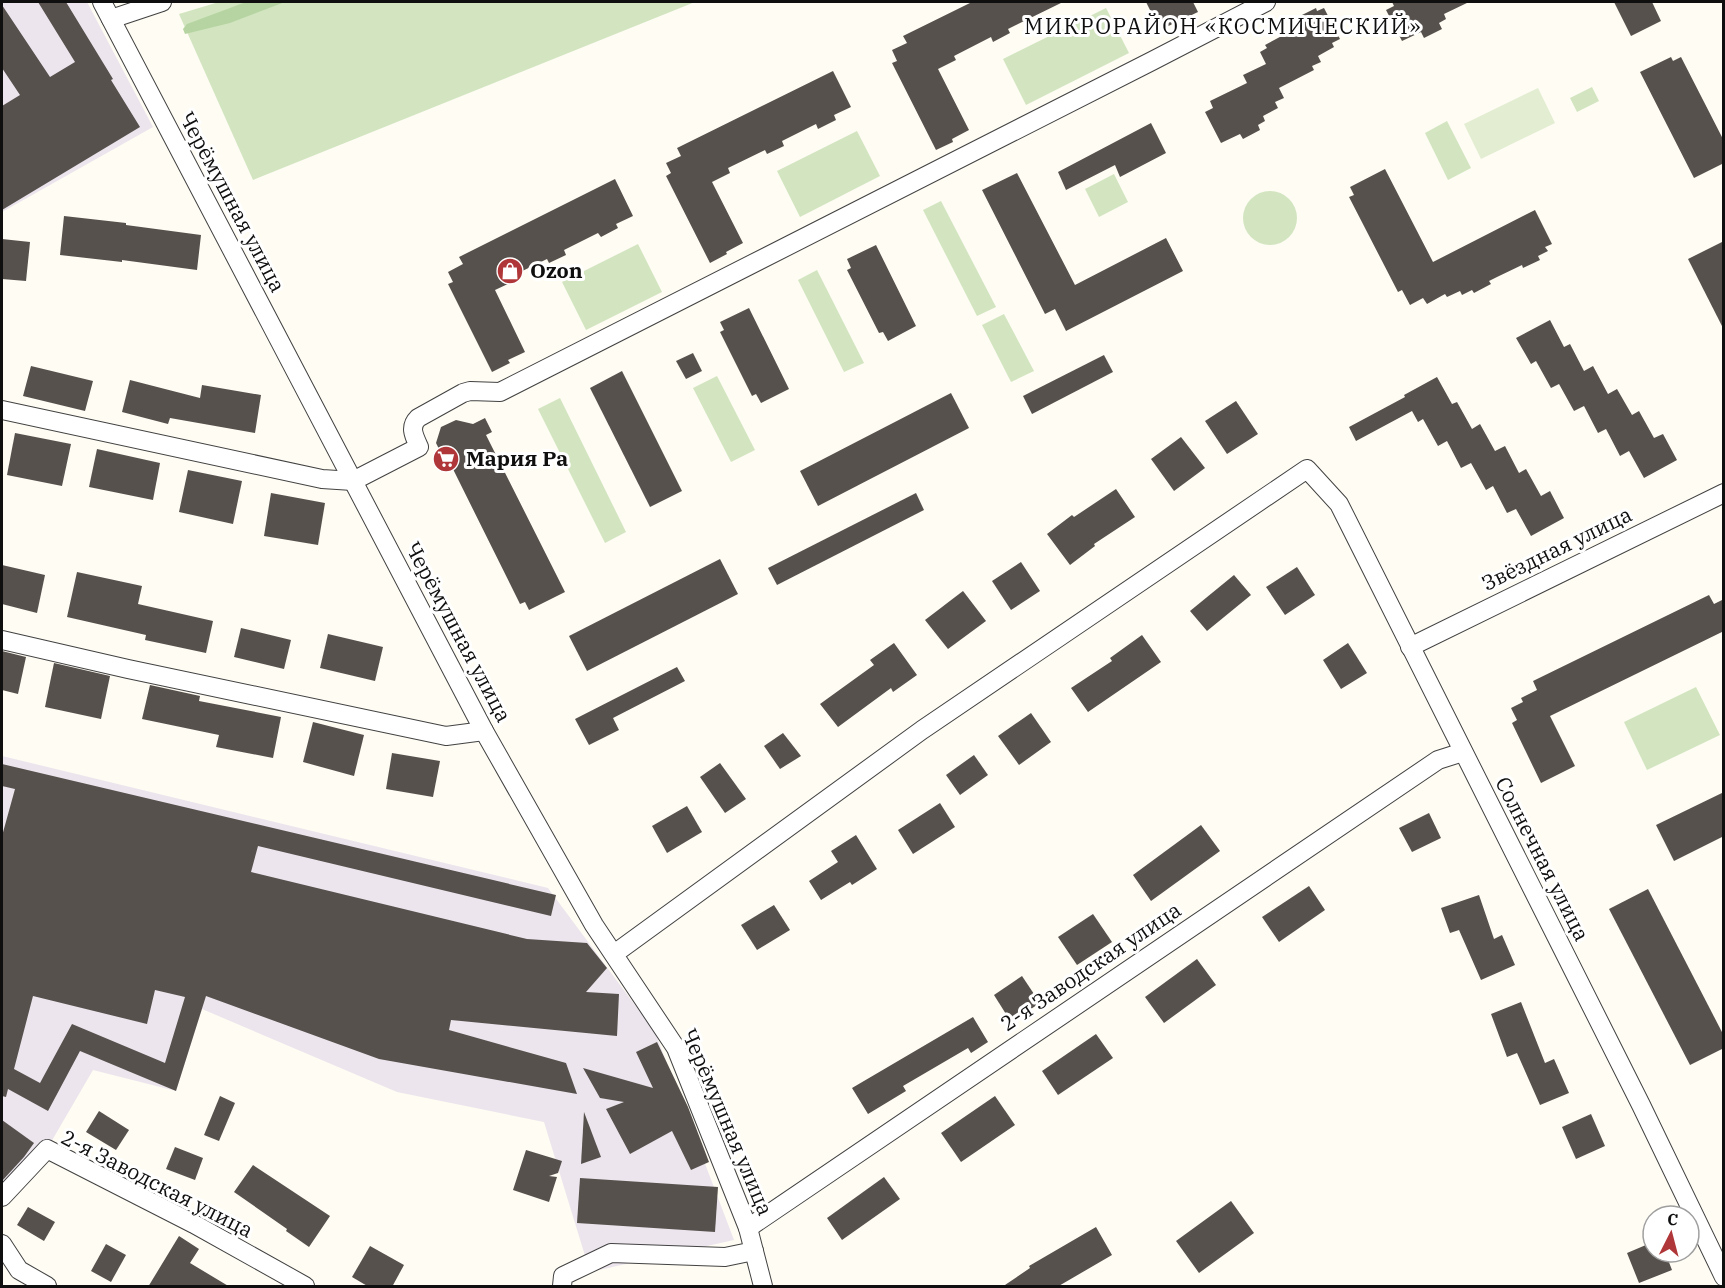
<svg xmlns="http://www.w3.org/2000/svg" width="1725" height="1288" font-family="'IBM Plex Serif',serif">
<rect width="100%" height="100%" fill="#fefcf3"/>
<!-- industrial -->
<g fill="#ece5ed">
<polygon points="2,2 87,2 153,127 2,212"/>
<polygon points="2,756 548,888 655,1032 734,1240 590,1272 544,1122 397,1092 202,1009 176,1091 93,1070 47,1149 2,1197"/>
</g>
<!-- green -->
<g fill="#d2e5c0">
<polygon points="219,2 695,2 253,180 179,14"/>
<polygon points="1106,8 1129,53 1026,105 1003,59"/>
<polygon points="1592,87 1599,101 1577,112 1570,98"/>
<polygon points="1447,121 1471,168 1448,180 1425,133"/>
<polygon points="857,131 880,176 800,217 777,171"/>
<polygon points="1114,174 1128,202 1099,217 1085,189"/>
<circle cx="1270" cy="218" r="27"/>
<polygon points="941,201 996,307 977,316 923,210"/>
<polygon points="638,244 662,292 586,330 562,282"/>
<polygon points="817,270 864,363 844,372 798,280"/>
<polygon points="1004,314 1034,371 1011,382 982,325"/>
<polygon points="717,376 755,450 731,462 693,388"/>
<polygon points="560,398 626,532 605,543 538,409"/>
<polygon points="1696,687 1720,735 1647,770 1624,722"/>
</g>
<!-- forest -->
<polygon fill="#b6d4a1" points="246,2 285,2 230,23 185,34 183,29 187,24"/>
<!-- pitch -->
<polygon fill="#e2edd1" points="1538,88 1555,123 1481,159 1464,124"/>
<!-- building -->
<g fill="#57514d" fill-rule="evenodd">
<polygon points="38,2 66,2 113,79 111,80 140,127 2,210 2,106 20,95 2,68 2,5 50,77 75,62"/>
<polygon points="972,2 1063,2 1008,29 1010,33 993,42 991,37 954,56 956,60 938,69 969,130 952,139 953,142 936,150 892,63 897,61 892,50 907,43 903,36"/>
<polygon points="1146,2 1193,2 1198,12 1160,30"/>
<polygon points="1392,2 1469,2 1444,14 1446,19 1439,23 1442,29 1424,38 1421,32 1402,41 1386,10 1394,6"/>
<polygon points="1614,2 1652,2 1661,21 1631,36"/>
<polygon points="1316,8 1317,11 1324,8 1340,39 1332,43 1334,47 1318,56 1321,62 1312,66 1314,70 1279,88 1284,98 1275,102 1278,108 1263,116 1265,121 1258,125 1260,130 1243,139 1240,134 1221,143 1205,112 1213,108 1210,101 1247,83 1243,75 1266,64 1260,52 1267,48 1265,45 1304,24 1300,16"/>
<polygon points="1671,57 1673,61 1681,57 1724,141 1724,163 1694,178 1640,72"/>
<polygon points="833,71 851,107 834,115 836,120 818,129 816,124 782,141 784,146 767,154 765,150 728,168 730,173 712,182 743,243 726,252 727,254 710,263 666,176 671,173 666,163 681,156 677,148"/>
<polygon points="1151,123 1166,153 1120,177 1115,165 1066,190 1058,172"/>
<polygon points="1385,169 1433,262 1535,210 1552,244 1545,247 1548,251 1538,256 1540,260 1523,268 1522,265 1497,277 1489,281 1491,284 1474,293 1472,290 1462,295 1460,291 1447,297 1445,294 1427,304 1423,298 1410,305 1402,290 1398,292 1349,197 1354,195 1350,187"/>
<polygon points="1017,173 1075,285 1166,238 1183,271 1066,331 1055,309 1045,314 982,190"/>
<polygon points="615,179 633,216 616,224 618,228 601,237 598,233 564,250 566,255 549,263 547,259 510,277 512,282 495,290 525,352 508,360 510,363 492,372 448,284 453,282 448,272 463,264 459,257"/>
<polygon points="64,216 126,223 126,225 201,235 197,270 122,260 122,262 60,255"/>
<polygon points="2,239 30,242 26,281 2,279"/>
<polygon points="1724,241 1724,330 1688,259"/>
<polygon points="876,245 916,326 888,341 883,332 879,333 847,270 851,268 847,259"/>
<polygon points="749,308 789,389 761,403 756,394 752,396 720,332 724,330 720,322"/>
<polygon points="1550,320 1564,347 1570,344 1584,371 1593,366 1608,394 1617,389 1632,415 1639,411 1654,438 1663,434 1677,460 1644,478 1629,451 1620,456 1606,429 1598,433 1584,406 1574,411 1559,384 1551,388 1536,361 1531,364 1516,338"/>
<polygon points="693,353 702,371 686,379 676,361"/>
<polygon points="1104,355 1113,372 1032,414 1023,396"/>
<polygon points="31,366 93,381 85,411 23,396"/>
<polygon points="622,371 682,491 650,507 590,388"/>
<polygon points="1437,377 1452,404 1457,402 1472,429 1480,424 1495,451 1505,446 1519,473 1526,469 1541,496 1550,491 1564,518 1531,536 1516,509 1507,513 1493,486 1486,490 1471,463 1461,468 1447,441 1438,446 1423,419 1418,422 1412,411 1356,441 1349,427 1405,397 1404,395"/>
<polygon points="130,380 200,398 202,385 261,395 255,433 170,418 168,424 122,412"/>
<polygon points="951,393 969,428 818,506 800,471"/>
<polygon points="1236,401 1258,434 1227,454 1205,421"/>
<polygon points="485,418 492,432 486,435 565,592 529,610 525,602 520,604 448,459 445,461 436,443 441,427 456,420 473,424"/>
<polygon points="15,433 71,444 62,486 7,475"/>
<polygon points="1181,437 1205,468 1174,491 1151,459"/>
<polygon points="97,449 160,463 153,500 89,487"/>
<polygon points="188,470 242,481 233,524 179,512"/>
<polygon points="1116,489 1135,517 1094,544 1095,546 1070,565 1047,534 1072,515 1074,517"/>
<polygon points="271,493 325,503 318,545 264,536"/>
<polygon points="916,493 924,510 777,585 768,568"/>
<polygon points="720,559 738,594 587,671 569,636"/>
<polygon points="1021,562 1040,591 1011,610 992,581"/>
<polygon points="2,565 45,575 37,613 2,604"/>
<polygon points="1297,567 1315,595 1285,615 1266,587"/>
<polygon points="77,572 142,586 138,604 213,621 206,653 145,640 146,635 67,617"/>
<polygon points="1234,575 1251,595 1207,631 1190,611"/>
<polygon points="963,591 986,621 948,649 925,620"/>
<polygon points="1709,595 1714,604 1724,599 1724,631 1550,716 1575,766 1541,783 1512,723 1517,720 1511,708 1523,702 1521,698 1537,690 1533,681"/>
<polygon points="241,628 291,640 284,669 234,657"/>
<polygon points="328,634 383,647 375,681 320,668"/>
<polygon points="1142,635 1161,662 1088,712 1071,688 1112,661 1110,658"/>
<polygon points="894,643 917,675 893,692 891,688 838,727 820,704 874,665 870,660"/>
<polygon points="1348,643 1367,673 1341,689 1323,660"/>
<polygon points="2,651 26,657 18,694 2,690"/>
<polygon points="54,663 110,676 101,719 45,707"/>
<polygon points="677,667 685,681 613,718 619,730 589,745 575,719"/>
<polygon points="150,685 200,696 199,701 281,717 273,758 216,747 219,735 142,719"/>
<polygon points="1031,713 1051,742 1019,765 998,736"/>
<polygon points="313,722 364,735 354,776 303,762"/>
<polygon points="783,733 801,756 780,769 764,746"/>
<polygon points="392,753 440,761 433,797 386,789"/>
<polygon points="974,755 988,775 960,795 946,775"/>
<polygon points="720,763 746,799 725,813 700,777"/>
<path d="M2 764 556 895 551 916 258 846 251 872 527 939 587 943 607 968 586 992 619 994 617 1036 451 1020 449 1030 566 1063 577 1094 379 1059 206 996 176 1091 80 1051 48 1111 8 1089 6 1097 2 1096V836L15 789 2 786ZM155 990 185 997 165 1063 72 1024 40 1083 14 1069 33 996 147 1024Z"/>
<polygon points="1724,792 1724,836 1674,861 1656,825"/>
<polygon points="940,803 955,827 913,854 898,830"/>
<polygon points="687,806 702,832 667,853 652,826"/>
<polygon points="1429,813 1441,838 1412,852 1399,828"/>
<polygon points="1201,825 1220,851 1151,901 1133,875"/>
<polygon points="856,835 877,869 852,885 850,882 821,900 809,881 838,862 831,851"/>
<polygon points="1309,886 1325,910 1279,942 1262,917"/>
<polygon points="1648,889 1724,1036 1724,1048 1690,1065 1609,909"/>
<polygon points="1479,895 1494,939 1502,935 1515,965 1481,980 1459,930 1450,933 1441,908"/>
<polygon points="774,905 790,930 757,950 741,925"/>
<polygon points="1093,914 1112,942 1077,965 1058,937"/>
<polygon points="1197,959 1216,985 1164,1023 1145,997"/>
<polygon points="1022,976 1040,1003 1011,1022 994,995"/>
<polygon points="1521,1002 1545,1063 1554,1059 1569,1093 1540,1105 1517,1053 1507,1057 1491,1014"/>
<polygon points="973,1017 988,1042 971,1053 968,1048 903,1086 906,1091 868,1114 852,1088"/>
<polygon points="1096,1034 1113,1058 1058,1095 1042,1071"/>
<polygon points="657,1042 688,1107 709,1162 691,1170 672,1131 630,1154 606,1109 624,1102 600,1098 583,1068 653,1088 636,1052"/>
<polygon points="220,1096 235,1103 219,1141 204,1135"/>
<polygon points="995,1096 1015,1125 961,1162 941,1133"/>
<polygon points="99,1111 129,1130 116,1150 86,1132"/>
<polygon points="584,1112 601,1157 581,1164"/>
<polygon points="1591,1114 1605,1146 1576,1159 1562,1127"/>
<polygon points="2,1120 34,1143 24,1157 2,1181"/>
<polygon points="175,1147 203,1158 195,1180 166,1169"/>
<polygon points="526,1150 562,1161 558,1173 549,1176 557,1177 549,1202 513,1190"/>
<polygon points="253,1165 330,1216 309,1247 286,1231 287,1229 234,1192"/>
<polygon points="884,1177 900,1199 842,1240 827,1218"/>
<polygon points="580,1178 718,1187 715,1232 577,1223"/>
<polygon points="1231,1201 1254,1233 1199,1273 1176,1241"/>
<polygon points="28,1207 55,1222 44,1241 17,1225"/>
<polygon points="1096,1227 1112,1255 1057,1287 1002,1287 1030,1268 1029,1266"/>
<polygon points="179,1236 199,1249 190,1263 230,1287 148,1287"/>
<polygon points="1653,1242 1653,1252 1665,1252 1672,1270 1639,1283 1627,1253"/>
<polygon points="106,1244 126,1255 111,1282 91,1271"/>
<polygon points="370,1246 404,1265 392,1287 369,1287 352,1277"/>
</g>
<g fill="none" stroke-linecap="round" stroke-linejoin="round">
<defs>
<g id="minor">
<polyline points="102,2 484,731 594,925 676,1048 748,1228 763,1286"/>
<polyline points="111,19 162,2"/>
<path d="M2 410 322 479 353 481 419 447C414 436 409 427 418 418L463 393 470 391 500 392 1152 61 1266 2"/>
<polyline points="2,640 128,669 446,736 484,731"/>
<polyline points="1410,647 1724,493"/>
<polyline points="614,954 922,730 1307,469 1339,504 1641,1105 1724,1277"/>
<polyline points="2,1197 47,1149 194,1224 305,1286"/>
<polyline points="748,1228 1438,760 1463,752"/>
<polyline points="2,1244 19,1270 47,1286"/>
<polyline points="562,1286 563,1276 611,1253 725,1257 754,1251"/>
</g>
</defs>
<!-- minor casing -->
<use href="#minor" stroke="#424242" stroke-width="20"/>
<!-- minor -->
<use href="#minor" stroke="#fff" stroke-width="18"/>
</g>
<!-- icons -->
<defs>
<symbol id="shop-disc" viewBox="-11 -11 22 22"><circle r="9.5" fill="#b03739" stroke="#fff"/><path d="M-5-2.5h2.3a2.7 3.5 0 0 1 5.4 0H5L5.5 6h-11ZM-1.5-2.5h3a1.5 2.3 0 0 0-3 0Z" fill="#fff"/></symbol>
<symbol id="supermarket-disc" viewBox="-11 -11 22 22"><circle r="9.5" fill="#b03739" stroke="#fff"/><path d="M-6-5.5h2.5l.6 2H6L4.5 2H-2.5L-4.4-4H-6ZM-1.5 3.2a1.3 1.3 0 1 0 .1 0ZM3 3.2a1.3 1.3 0 1 0 .1 0Z" fill="#fff"/></symbol>
</defs>
<g fill-rule="evenodd">
<use href="#shop-disc" x="495" y="256" width="30" height="30"/>
<use href="#supermarket-disc" x="431" y="444" width="30" height="30"/>
</g>
<g text-anchor="middle" stroke-width="6" stroke-linejoin="round" paint-order="stroke">
<!-- street labels -->
<g font-size="21" fill="#0f0f0f" stroke="#fff">
<text transform="translate(232 202) rotate(62)" y="7">Черёмушная улица</text>
<text transform="translate(1557 549) rotate(-26)" y="7">Звёздная улица</text>
<text transform="translate(458 632) rotate(62)" y="7">Черёмушная улица</text>
<text transform="translate(1542 859) rotate(63)" y="7">Солнечная улица</text>
<text transform="translate(1091 967) rotate(-34)" y="7">2-я Заводская улица</text>
<text transform="translate(727 1122) rotate(67)" y="7">Черёмушная улица</text>
<text transform="translate(157 1184) rotate(27)" y="7">2-я Заводская улица</text>
</g>
<!-- poi labels -->
<g font-size="21" font-weight="bold" fill="#0f0f0f" stroke="#fff" text-anchor="start">
<text x="530" y="278">Ozon</text>
<text x="466" y="466">Мария Ра</text>
</g>
<!-- neighbourhood labels -->
<g font-size="22" letter-spacing="1.5" fill="#0f0f0f" stroke="#fff">
<text x="1223" y="34">МИКРОРАЙОН «КОСМИЧЕСКИЙ»</text>
</g>
</g>
<!-- border -->
<rect width="1725" height="1288" fill="none" stroke="#0f0f0f" stroke-width="6"/>
<!-- north arrow -->
<g transform="translate(1671 1234) rotate(6)"><circle r="28" fill="#ffffff" stroke="#9f9f9f" stroke-width="1.5"/>
<path d="M0-4.5L10 22L0 15L-10 22Z" fill="#b03739"/>
<text y="-9" font-size="16" font-weight="bold" text-anchor="middle" fill="#0f0f0f">С</text>
</g>
</svg>
